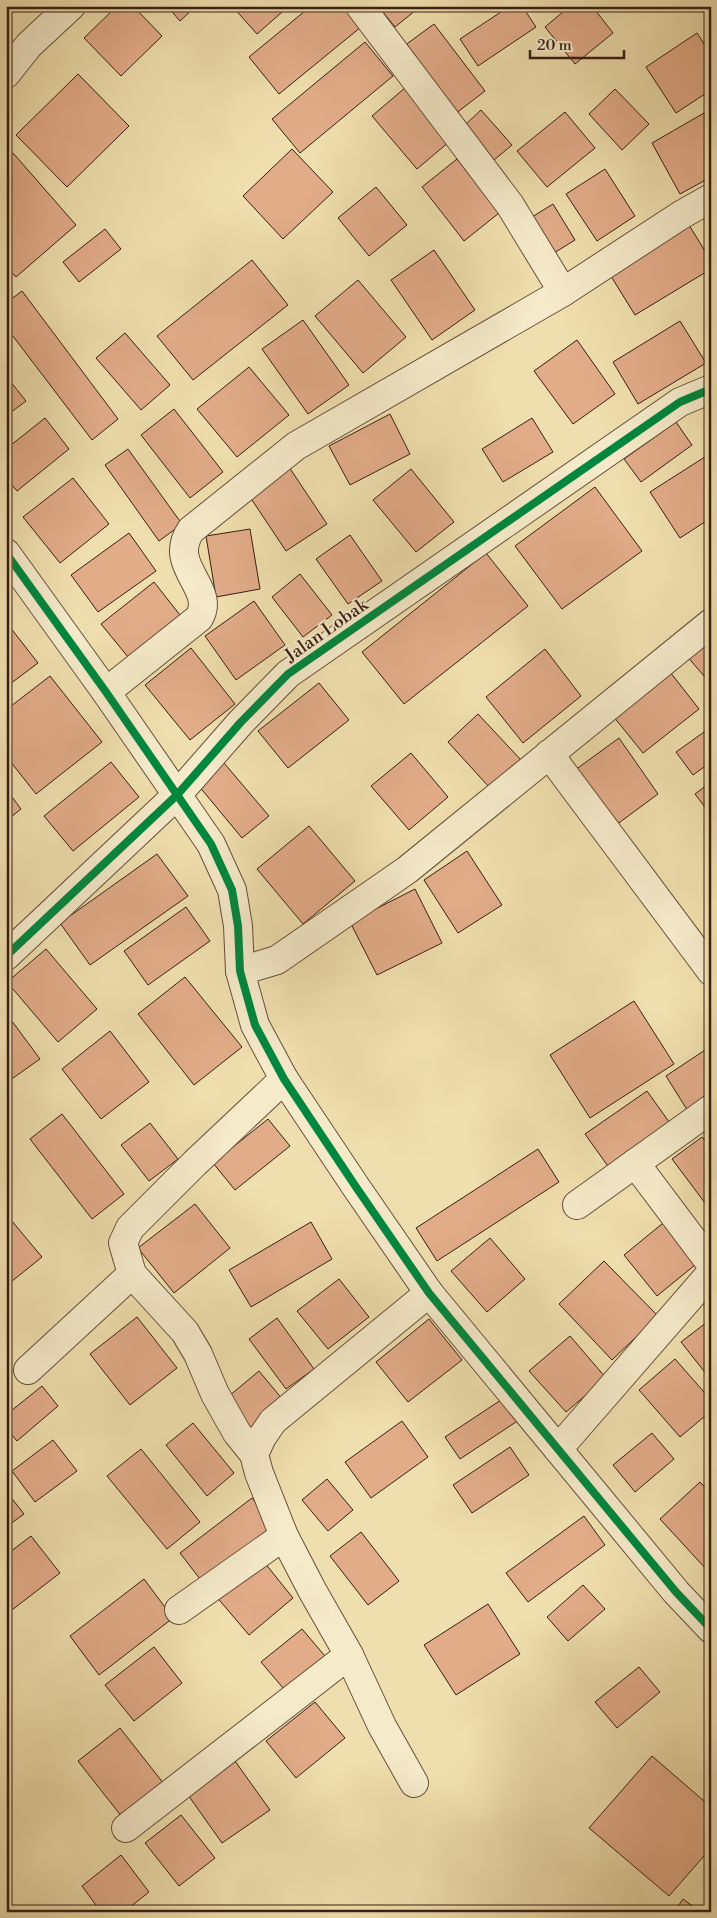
<svg xmlns="http://www.w3.org/2000/svg" width="717" height="1918" font-family="'Libre Bodoni',serif">
<rect width="100%" height="100%" fill="#f0dfae"/>
<filter id="stains"><feTurbulence type="fractalNoise" baseFrequency=".004" numOctaves="4"/><feColorMatrix values="0 0 0 0 .2 0 0 0 0 .09 0 0 0 0 .02 0 0 0 .5 -.17"/></filter>
<radialGradient id="worn" r=".72"><stop offset=".6" stop-color="#630" stop-opacity="0"/><stop offset="1" stop-color="#630" stop-opacity=".3"/></radialGradient>
<!-- building -->
<g fill="#e2ac89" stroke="#371f13">
<polygon points="117,6 133,6 162,36 121,76 84,38"/>
<polygon points="167,6 196,6 180,21"/>
<polygon points="232,6 289,6 257,34"/>
<polygon points="311,6 345,6 361,27 279,94 249,57"/>
<polygon points="378,6 421,6 395,27"/>
<polygon points="510,6 522,6 536,27 478,66 460,39"/>
<polygon points="570,6 592,6 613,33 575,64 545,27"/>
<polygon points="434,24 485,91 455,114 404,46"/>
<polygon points="697,33 711,55 711,90 676,113 646,67"/>
<polygon points="365,42 393,76 300,153 272,119"/>
<polygon points="78,74 129,126 67,187 16,135"/>
<polygon points="406,87 450,141 417,169 372,116"/>
<polygon points="615,89 649,124 622,150 589,114"/>
<polygon points="711,109 711,177 680,194 652,143"/>
<polygon points="481,110 512,145 494,160 464,126"/>
<polygon points="565,112 595,148 547,187 517,151"/>
<polygon points="292,149 333,192 283,239 243,196"/>
<polygon points="13,153 76,225 16,277 6,266 6,158"/>
<polygon points="457,159 499,213 464,241 422,187"/>
<polygon points="605,169 635,216 597,241 566,194"/>
<polygon points="376,187 407,225 369,256 338,218"/>
<polygon points="553,204 575,240 554,253 532,217"/>
<polygon points="689,225 711,261 711,269 635,315 609,273"/>
<polygon points="105,229 121,249 79,282 63,262"/>
<polygon points="434,250 475,310 432,340 391,280"/>
<polygon points="252,260 288,305 193,380 157,336"/>
<polygon points="358,280 406,337 363,373 315,316"/>
<polygon points="22,291 118,419 92,440 6,327 6,303"/>
<polygon points="303,320 349,385 308,414 262,349"/>
<polygon points="680,321 706,363 638,404 613,362"/>
<polygon points="125,333 170,385 141,410 96,358"/>
<polygon points="577,340 615,394 573,424 534,371"/>
<polygon points="249,367 289,415 237,457 197,409"/>
<polygon points="6,376 26,401 6,416"/>
<polygon points="174,409 223,472 190,498 141,435"/>
<polygon points="390,414 410,454 350,485 329,446"/>
<polygon points="45,418 69,449 17,491 6,478 6,449"/>
<polygon points="532,418 553,452 503,482 482,449"/>
<polygon points="676,422 692,445 641,482 624,459"/>
<polygon points="128,449 182,524 159,541 105,465"/>
<polygon points="711,453 711,518 680,538 650,492"/>
<polygon points="289,467 327,524 286,551 248,494"/>
<polygon points="411,469 454,522 416,552 373,500"/>
<polygon points="73,478 109,524 60,563 23,517"/>
<polygon points="595,487 642,551 562,609 515,546"/>
<polygon points="250,529 260,589 216,597 206,536"/>
<polygon points="129,533 156,571 98,612 71,575"/>
<polygon points="350,535 382,581 348,604 316,559"/>
<polygon points="486,553 528,606 404,704 362,652"/>
<polygon points="300,574 332,615 303,637 272,597"/>
<polygon points="154,582 180,615 128,657 101,624"/>
<polygon points="254,601 285,645 236,680 205,636"/>
<polygon points="6,622 38,663 6,687"/>
<polygon points="711,633 711,684 685,654"/>
<polygon points="191,648 235,704 190,740 145,685"/>
<polygon points="545,649 581,696 523,743 486,697"/>
<polygon points="670,672 699,709 643,753 613,716"/>
<polygon points="50,676 102,742 36,794 6,756 6,710"/>
<polygon points="319,683 349,720 288,768 258,731"/>
<polygon points="478,714 521,760 490,788 448,742"/>
<polygon points="711,727 711,762 693,775 676,752"/>
<polygon points="619,738 658,794 612,828 571,773"/>
<polygon points="411,753 448,797 409,830 371,786"/>
<polygon points="111,762 139,797 73,851 44,816"/>
<polygon points="224,763 269,816 242,838 198,785"/>
<polygon points="711,782 711,815 695,794"/>
<polygon points="6,789 21,809 6,821"/>
<polygon points="309,826 355,881 303,924 257,869"/>
<polygon points="467,851 502,905 458,933 424,880"/>
<polygon points="157,854 188,896 90,965 60,923"/>
<polygon points="415,889 442,943 377,975 350,922"/>
<polygon points="186,907 210,941 148,985 124,951"/>
<polygon points="46,949 97,1009 58,1042 7,982"/>
<polygon points="185,977 242,1047 194,1085 138,1014"/>
<polygon points="634,1001 674,1064 590,1118 550,1055"/>
<polygon points="6,1013 40,1059 6,1083"/>
<polygon points="110,1031 149,1082 101,1119 62,1069"/>
<polygon points="711,1046 711,1103 691,1116 666,1076"/>
<polygon points="647,1091 672,1126 610,1169 585,1134"/>
<polygon points="62,1114 124,1194 92,1219 30,1139"/>
<polygon points="268,1119 290,1146 235,1190 213,1163"/>
<polygon points="150,1123 178,1159 149,1181 121,1145"/>
<polygon points="702,1137 711,1149 711,1211 672,1159"/>
<polygon points="538,1149 559,1182 437,1261 416,1228"/>
<polygon points="195,1204 230,1248 174,1293 138,1248"/>
<polygon points="6,1214 42,1257 6,1286"/>
<polygon points="668,1219 701,1260 657,1296 624,1255"/>
<polygon points="311,1222 332,1259 251,1307 229,1270"/>
<polygon points="490,1238 525,1279 487,1312 451,1271"/>
<polygon points="604,1261 658,1316 612,1360 559,1304"/>
<polygon points="339,1279 369,1317 328,1349 297,1311"/>
<polygon points="137,1317 177,1368 130,1405 90,1354"/>
<polygon points="277,1318 314,1369 286,1389 249,1339"/>
<polygon points="429,1319 462,1360 408,1402 376,1362"/>
<polygon points="711,1319 711,1380 681,1342"/>
<polygon points="570,1336 606,1378 566,1412 529,1371"/>
<polygon points="675,1359 711,1400 711,1411 680,1437 639,1390"/>
<polygon points="259,1371 283,1400 247,1431 223,1401"/>
<polygon points="42,1386 58,1406 17,1441 6,1428 6,1415"/>
<polygon points="504,1398 519,1420 460,1459 445,1437"/>
<polygon points="402,1421 428,1457 371,1498 345,1462"/>
<polygon points="193,1423 234,1473 207,1496 166,1445"/>
<polygon points="652,1433 674,1459 635,1492 613,1465"/>
<polygon points="53,1440 77,1471 35,1502 12,1471"/>
<polygon points="510,1447 529,1475 472,1513 453,1485"/>
<polygon points="141,1449 200,1522 167,1549 107,1476"/>
<polygon points="327,1479 353,1510 328,1531 302,1500"/>
<polygon points="700,1482 711,1494 711,1566 707,1570 660,1519"/>
<polygon points="6,1491 24,1514 6,1527"/>
<polygon points="252,1498 275,1528 203,1583 180,1553"/>
<polygon points="584,1516 605,1545 528,1602 506,1573"/>
<polygon points="361,1532 399,1581 368,1605 330,1556"/>
<polygon points="31,1536 60,1573 8,1613 6,1611 6,1555"/>
<polygon points="260,1557 293,1598 249,1635 215,1595"/>
<polygon points="144,1579 173,1618 99,1675 70,1636"/>
<polygon points="583,1585 605,1609 568,1641 547,1617"/>
<polygon points="488,1604 520,1654 456,1695 424,1645"/>
<polygon points="302,1629 330,1662 289,1695 261,1662"/>
<polygon points="154,1647 182,1683 134,1721 105,1685"/>
<polygon points="639,1667 660,1692 617,1728 595,1702"/>
<polygon points="315,1702 345,1738 296,1778 266,1741"/>
<polygon points="120,1728 164,1784 122,1817 78,1761"/>
<polygon points="652,1756 711,1807 711,1848 669,1896 589,1828"/>
<polygon points="235,1761 270,1810 222,1843 188,1795"/>
<polygon points="181,1815 215,1858 179,1886 145,1843"/>
<polygon points="121,1855 149,1892 124,1912 101,1912 82,1886"/>
<polygon points="683,1899 701,1912 674,1912"/>
</g>
<g fill="none" stroke-linecap="round" stroke-linejoin="round">
<defs>
<g id="minor">
<polyline points="360,6 510,205 563,292"/>
<polyline points="6,74 29,45 71,6"/>
<polyline points="6,553 106,692 211,844 232,890 238,926 240,971 255,1025 284,1079 356,1187 429,1293 676,1592 711,1629"/>
<path d="M106 692 199 618C217 588 166 566 191 530L296 446 563 292 681 215 711 198"/>
<polyline points="549,754 711,971"/>
<polyline points="6,956 177,795 241,722 288,674 680,402 711,389"/>
<polyline points="240,971 277,960 407,870 711,623"/>
<polyline points="635,1163 711,1264"/>
<polyline points="577,1205 711,1109"/>
<polyline points="132,1274 185,1332 198,1354 215,1394 237,1433 254,1454"/>
<polyline points="28,1370 132,1274 123,1243 130,1228 195,1163 284,1079"/>
<polyline points="558,1449 711,1273"/>
<polyline points="179,1610 284,1536"/>
<polyline points="414,1783 382,1726 349,1655 312,1590 284,1536 259,1473 254,1454 262,1437 273,1421 429,1293"/>
<polyline points="126,1828 349,1655"/>
</g>
</defs>
<!-- minor casing -->
<use href="#minor" stroke="#654f3a" stroke-width="30"/>
<!-- minor -->
<use href="#minor" stroke="#f5eaca" stroke-width="28"/>
<defs>
<g id="cycleway">
<polyline points="6,553 106,692 211,844 232,890 238,926 240,971 255,1025 284,1079 356,1187 429,1293 676,1592 711,1629"/>
<polyline points="6,956 177,795 241,722 288,674 680,402 711,389"/>
</g>
</defs>
<!-- cycleway casing -->
<use href="#cycleway" stroke="#f5eaca" stroke-width="11"/>
<!-- cycleway -->
<use href="#cycleway" stroke="#00873e" stroke-width="8"/>
</g>
<g text-anchor="middle" stroke-width="4" stroke-linejoin="round" paint-order="stroke">
<!-- street labels -->
<g font-size="18" fill="#371f13" stroke="#f5eaca">
<text transform="translate(326 630) rotate(-35)" y="6">Jalan Lobak</text>
</g>
</g>
<!-- margin -->
<rect width="717" height="1918" fill="none" stroke="#f0dfae" stroke-width="25"/>
<rect x="8" y="8" width="702" height="1903" fill="none" stroke="#371f13" stroke-width="2.5"/>
<rect x="12" y="12" width="692" height="1893" fill="none" stroke="#371f13"/>
<!-- scale -->
<path d="M530 50v8h94v-8" fill="none" stroke="#371f13" stroke-width="2.5"/>
<text x="537" y="50" font-size="15" fill="#371f13" stroke="#f5eaca" stroke-width="4" paint-order="stroke">20 m</text>
<rect width="100%" height="100%" filter="url(#stains)"/>
<rect width="100%" height="100%" fill="url(#worn)"/>
</svg>
